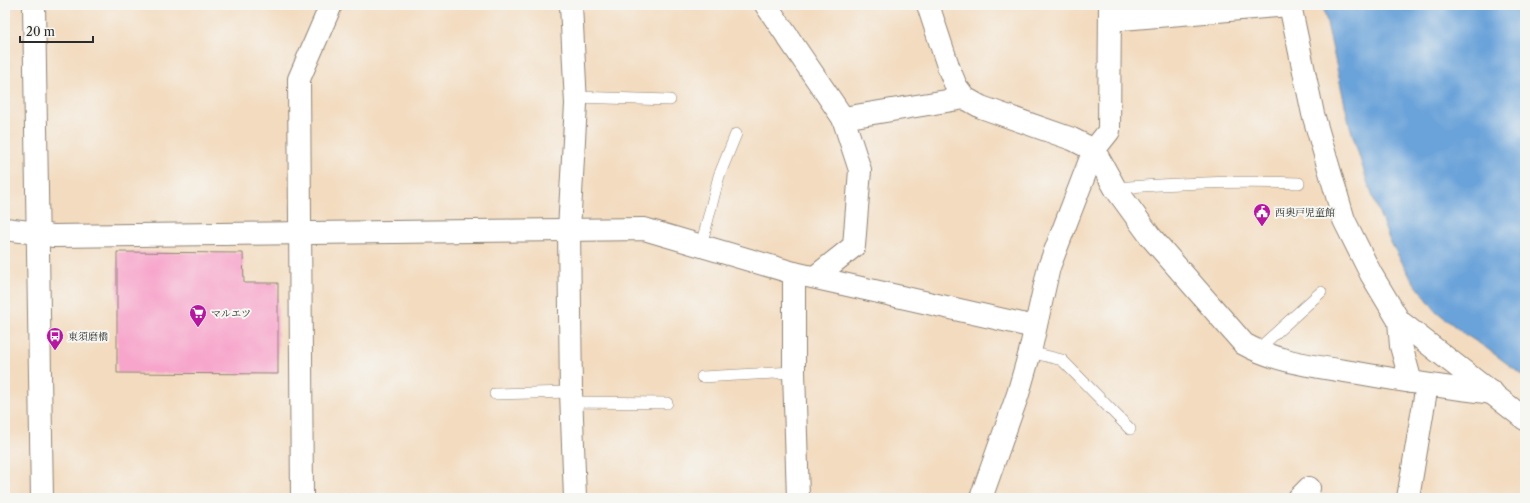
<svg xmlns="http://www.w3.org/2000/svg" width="1530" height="503" font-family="'Libre Caslon Text','Noto Serif JP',serif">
<rect width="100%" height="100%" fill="#f6f6f2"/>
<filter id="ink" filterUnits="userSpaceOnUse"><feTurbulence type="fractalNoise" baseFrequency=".025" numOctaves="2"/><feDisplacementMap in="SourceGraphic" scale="8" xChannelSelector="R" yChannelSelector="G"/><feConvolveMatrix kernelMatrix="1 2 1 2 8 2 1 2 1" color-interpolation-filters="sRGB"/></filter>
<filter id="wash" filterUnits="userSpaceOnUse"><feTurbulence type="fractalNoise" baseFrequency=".012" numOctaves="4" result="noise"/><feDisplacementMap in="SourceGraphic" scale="16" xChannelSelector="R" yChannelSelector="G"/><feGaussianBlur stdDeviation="0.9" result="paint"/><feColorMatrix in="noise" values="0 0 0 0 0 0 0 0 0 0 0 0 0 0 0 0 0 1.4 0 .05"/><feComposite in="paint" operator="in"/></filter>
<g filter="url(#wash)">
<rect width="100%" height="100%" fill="#f3dbbf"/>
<!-- water -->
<polygon fill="#6aa3d9" stroke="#4a6782" points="1323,5 1525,5 1525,377 1485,347 1463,333 1436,311 1412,280 1389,239 1368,184 1349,123"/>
<g id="blocks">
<!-- building -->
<polygon fill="#f7a5cb" points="117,252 243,253 244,283 278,283 278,374 117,373"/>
</g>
</g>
<g filter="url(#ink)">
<use href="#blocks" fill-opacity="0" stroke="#8f8375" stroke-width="1"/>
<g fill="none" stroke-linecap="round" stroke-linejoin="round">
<defs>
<g id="service">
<polyline points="575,97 670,100"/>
<path d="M1115 188C1176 183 1238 181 1299 183"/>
<polyline points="701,246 719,176 736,134"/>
<polyline points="1256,351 1321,292"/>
<polyline points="1030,352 1062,360 1130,429"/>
<polyline points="702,377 794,372"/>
<polyline points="495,394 571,392"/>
<polyline points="571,402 667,403"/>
</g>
<g id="minor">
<polyline points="571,5 576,104 569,230 571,392 575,498"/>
<polyline points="766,5 843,118"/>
<path d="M1110 5 1109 131 1094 150 1115 188 1150 236 1244 344C1278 363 1320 367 1358 373 1403 381 1448 388 1493 393"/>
<polyline points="1290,5 1313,114 1344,220 1371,274 1399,321 1525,419"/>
<polyline points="1110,20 1290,5"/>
<polyline points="37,233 53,236 644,229 794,273 1035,327"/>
<polyline points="794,273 794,372 798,498"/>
<polyline points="815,277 854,246 860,170 843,118 965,98"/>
<polyline points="1399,321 1401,346 1411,382"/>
<polyline points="302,498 299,79 331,5"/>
<polyline points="1408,498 1427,385"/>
</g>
<g id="tertiary">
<polyline points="34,5 42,498"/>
<polyline points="928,5 949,69 956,86 965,98 981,107 1072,139 1094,150 1049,267 1030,352 1018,394 981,498"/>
<polyline points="5,229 37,233"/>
<polyline points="1299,498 1309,488"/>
</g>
</defs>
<!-- service casing -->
<use href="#service" stroke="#8f8375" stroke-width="12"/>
<!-- minor casing -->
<use href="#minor" stroke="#8f8375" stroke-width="24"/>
<!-- tertiary casing -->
<use href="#tertiary" stroke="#8f8375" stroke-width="24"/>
<!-- service -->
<use href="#service" stroke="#fff" stroke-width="11"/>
<!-- minor -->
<use href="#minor" stroke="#fff" stroke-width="22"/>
<!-- tertiary -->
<use href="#tertiary" stroke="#fff" stroke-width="22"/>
</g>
</g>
<!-- icons -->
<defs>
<symbol id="civic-pin" viewBox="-11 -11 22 30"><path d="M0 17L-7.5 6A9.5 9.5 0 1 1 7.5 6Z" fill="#b5179e" stroke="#f6f6f2"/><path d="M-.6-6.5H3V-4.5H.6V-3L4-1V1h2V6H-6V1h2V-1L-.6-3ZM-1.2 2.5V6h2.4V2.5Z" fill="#fff"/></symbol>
<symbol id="supermarket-pin" viewBox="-11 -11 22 30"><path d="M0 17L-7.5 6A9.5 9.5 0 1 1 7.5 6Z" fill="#b5179e" stroke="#f6f6f2"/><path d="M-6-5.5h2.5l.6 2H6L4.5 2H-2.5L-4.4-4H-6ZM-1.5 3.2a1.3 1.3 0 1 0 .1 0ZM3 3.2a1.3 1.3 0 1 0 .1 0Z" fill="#fff"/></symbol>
<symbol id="bus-pin" viewBox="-11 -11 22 30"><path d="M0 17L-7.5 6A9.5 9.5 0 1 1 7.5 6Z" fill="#b5179e" stroke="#f6f6f2"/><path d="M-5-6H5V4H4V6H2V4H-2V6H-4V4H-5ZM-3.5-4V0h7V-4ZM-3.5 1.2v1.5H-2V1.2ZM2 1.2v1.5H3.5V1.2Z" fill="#fff"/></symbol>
</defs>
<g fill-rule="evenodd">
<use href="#civic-pin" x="1252" y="202" width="20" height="27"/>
<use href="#supermarket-pin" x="188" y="303" width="20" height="27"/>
<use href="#bus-pin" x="45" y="326" width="20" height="27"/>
</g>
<g text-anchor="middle" stroke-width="4" stroke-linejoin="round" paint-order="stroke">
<!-- poi labels -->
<g font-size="10" fill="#2b2b2b" stroke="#f6f6f2" text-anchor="start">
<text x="1275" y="216">西奥戸児童館</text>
<text x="211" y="317">マルエツ</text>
<text x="68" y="340">東須磨橋</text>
</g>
</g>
<!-- margin -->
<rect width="1530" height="503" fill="none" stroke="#f6f6f2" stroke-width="20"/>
<!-- scale -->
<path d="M20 36v6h73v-6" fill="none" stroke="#2b2b2b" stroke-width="2"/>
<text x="26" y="36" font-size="12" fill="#2b2b2b" stroke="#f6f6f2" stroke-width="3" paint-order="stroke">20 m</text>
</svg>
